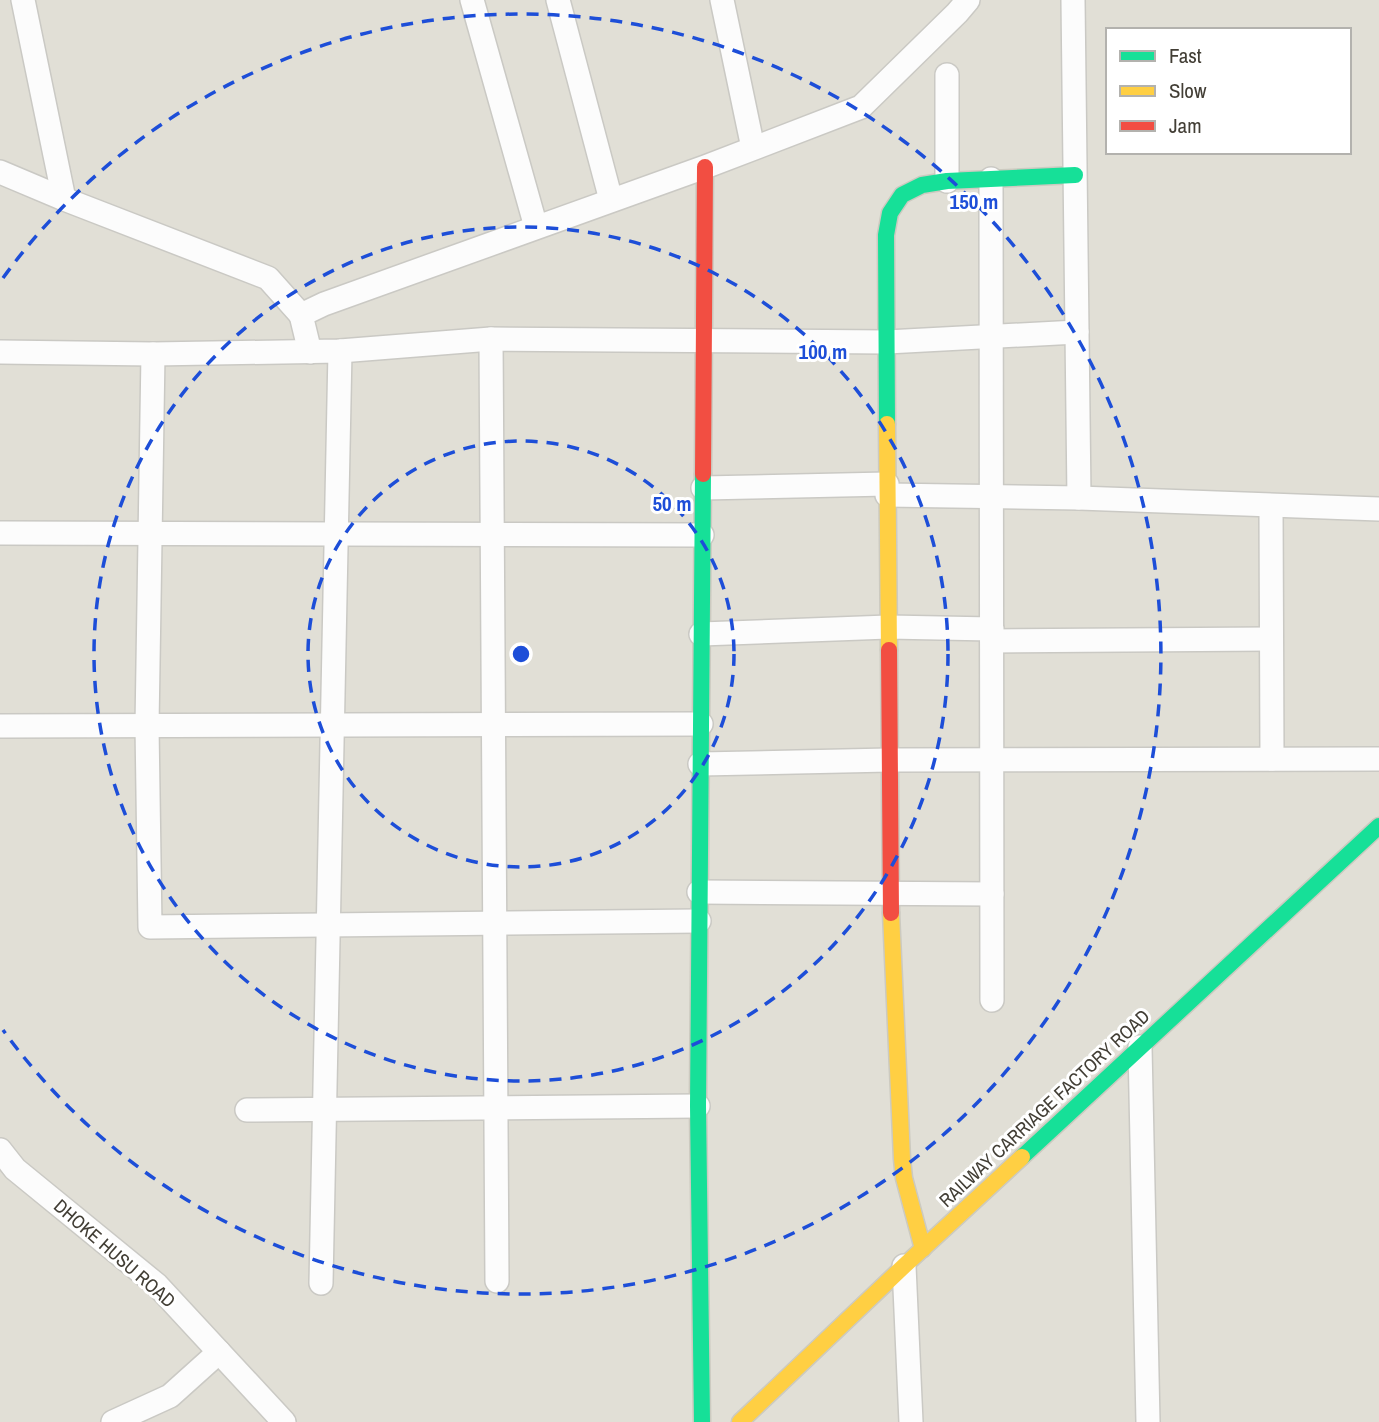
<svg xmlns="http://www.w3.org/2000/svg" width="1379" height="1422" font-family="'Archivo Narrow',sans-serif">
<rect width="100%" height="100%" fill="#eeede8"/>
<!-- residential -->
<path fill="#e1dfd6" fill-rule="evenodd" d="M0 0H1379V1422H0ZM1108 30H1349V152H1108Z"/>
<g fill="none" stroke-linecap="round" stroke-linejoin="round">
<defs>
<g id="street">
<polyline points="23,0 64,199 268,278 301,315"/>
<polyline points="472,0 536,227"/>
<polyline points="558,0 611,200"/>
<polyline points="722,0 753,148"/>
<polyline points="1073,0 1079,498"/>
<polyline points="947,75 947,181"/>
<polyline points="0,172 64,199"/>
<polyline points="991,179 992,1000"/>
<polyline points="491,339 497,1281"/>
<polyline points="0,352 153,354 340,351 491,339 887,342 1077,332"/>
<polyline points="310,352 301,315 324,304 705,167 861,107 957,13 968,0"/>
<polyline points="153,354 147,726 150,927 699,921"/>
<polyline points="703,488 887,484"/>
<polyline points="887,495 1079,498 1379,509"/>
<polyline points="1271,506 1272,759"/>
<polyline points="0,533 702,535"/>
<polyline points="701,634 888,627 992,629"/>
<polyline points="992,641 1271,639"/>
<polyline points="0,726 701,724"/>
<polyline points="700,764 889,760 1379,759"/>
<polyline points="699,892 992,894"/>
<polyline points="1140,1047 1148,1422"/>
<polyline points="247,1110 698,1106"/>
<polyline points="0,1150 15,1169 157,1285 284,1422"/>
<polyline points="904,1266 911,1422"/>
<polyline points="321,1283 340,351"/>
<polyline points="113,1422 170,1396 219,1352"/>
</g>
<g id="fast">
<polyline points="887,424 886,235 890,213 902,195 922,185 947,181 1075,175"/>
<polyline points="1022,1157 1379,826"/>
<polyline points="702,1422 698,1106 703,474"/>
</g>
<g id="slow">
<polyline points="887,424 889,650"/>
<polyline points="891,913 902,1159 904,1178 923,1249"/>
<polyline points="740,1422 904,1266 1022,1157"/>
</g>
<g id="jam">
<polyline points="703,474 705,167"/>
<polyline points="889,650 891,913"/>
</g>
</defs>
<!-- street casing -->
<use href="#street" stroke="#cac9c4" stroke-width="26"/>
<!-- fast casing -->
<use href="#fast" stroke="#cccac0" stroke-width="19"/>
<!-- slow casing -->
<use href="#slow" stroke="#cccac0" stroke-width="19"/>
<!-- jam casing -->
<use href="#jam" stroke="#cccac0" stroke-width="19"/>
<!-- street -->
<use href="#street" stroke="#fcfcfc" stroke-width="23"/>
<!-- fast -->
<use href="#fast" stroke="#16e098" stroke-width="16"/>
<!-- slow -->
<use href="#slow" stroke="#ffcf43" stroke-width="16"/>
<!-- jam -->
<use href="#jam" stroke="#f24e42" stroke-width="16"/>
</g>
<!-- distance rings -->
<g fill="none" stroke="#1d4ed8" stroke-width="3.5" stroke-dasharray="12 9">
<circle cx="521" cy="654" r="213"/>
<circle cx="521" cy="654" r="427"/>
<path d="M3 278A640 640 0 1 1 3 1030"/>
</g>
<g text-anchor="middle" stroke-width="6" stroke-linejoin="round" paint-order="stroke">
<!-- street labels -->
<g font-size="19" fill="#423e35" stroke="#fff">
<text transform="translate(1044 1108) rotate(-43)" y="7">RAILWAY CARRIAGE FACTORY ROAD</text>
<text transform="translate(115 1253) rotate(41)" y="7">DHOKE HUSU ROAD</text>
</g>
</g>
<circle cx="521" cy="654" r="10" fill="#1d4ed8" stroke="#fff" stroke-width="3.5"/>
<g font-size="21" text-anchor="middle" font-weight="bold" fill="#1d4ed8" stroke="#fff" stroke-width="6" stroke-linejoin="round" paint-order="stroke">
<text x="974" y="209">150 m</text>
<text x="823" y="359">100 m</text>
<text x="672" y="511">50 m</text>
</g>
<!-- legend -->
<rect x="1106" y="28" width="245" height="126" fill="#ffffff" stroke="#b3b2ae" stroke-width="2"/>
<rect x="1120" y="51" width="35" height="10" fill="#16e098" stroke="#b3b2ae" stroke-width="2"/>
<text x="1169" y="63" font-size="21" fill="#423e35">Fast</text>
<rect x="1120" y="86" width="35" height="10" fill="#ffcf43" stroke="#b3b2ae" stroke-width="2"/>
<text x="1169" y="98" font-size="21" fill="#423e35">Slow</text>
<rect x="1120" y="121" width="35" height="10" fill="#f24e42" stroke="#b3b2ae" stroke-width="2"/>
<text x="1169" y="133" font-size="21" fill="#423e35">Jam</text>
</svg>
